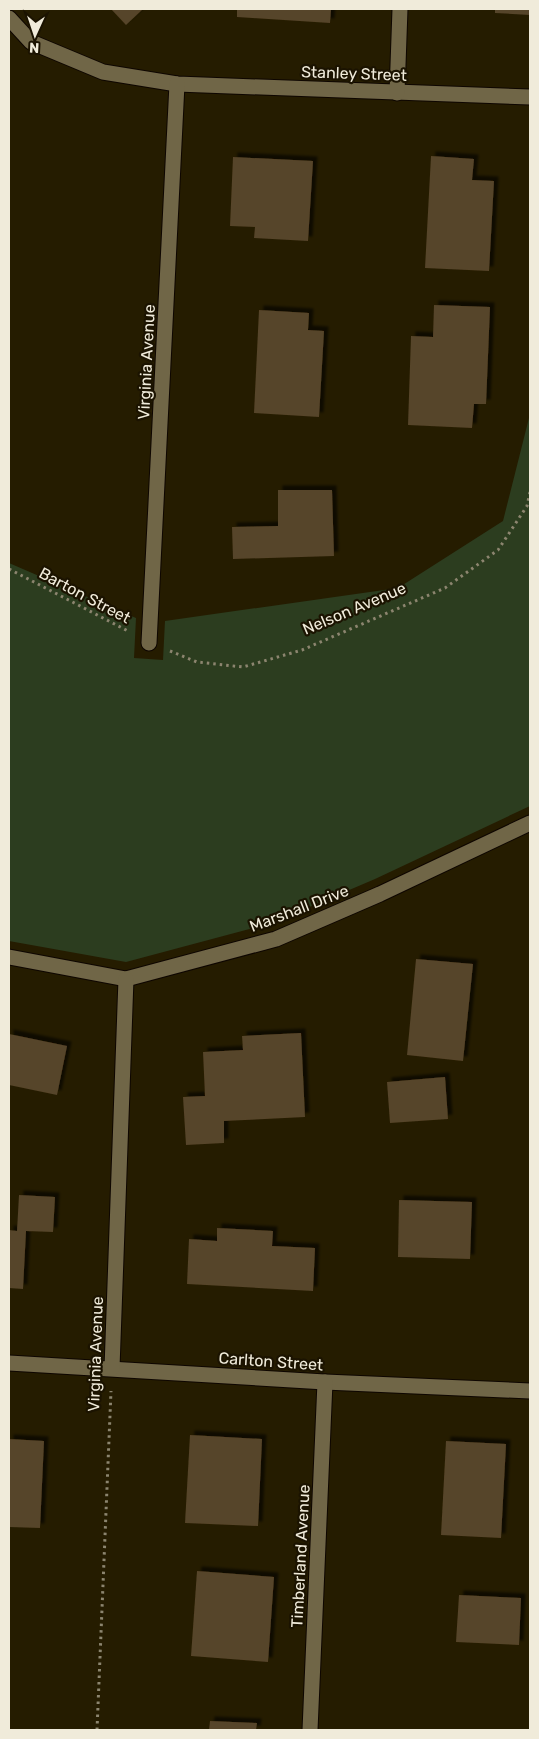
<svg xmlns="http://www.w3.org/2000/svg" width="539" height="1739" font-family="Rubik,sans-serif">
<defs>
<filter id="shadow"><feDropShadow dx="4.5" dy="-4.5" stdDeviation="1" flood-color="#0009"/></filter>
</defs>
<rect width="100%" height="100%" fill="#251c00"/>
<!-- green -->
<polygon fill="#2c3d1f" points="530,414 530,806 375,879 272,923 126,962 9,941 9,563 136,618 134,658 163,660 165,621 398,588 503,521"/>
<!-- building -->
<g fill="#564429" filter="url(#shadow)">
<polygon points="111,9 143,9 126,25"/>
<polygon points="237,9 331,9 330,23 237,17"/>
<polygon points="495,9 530,9 530,15 495,13"/>
<polygon points="431,156 474,159 472,180 494,181 489,271 425,268"/>
<polygon points="233,157 313,161 308,241 254,238 255,227 230,226"/>
<polygon points="434,305 490,307 486,404 474,404 472,428 408,425 411,336 433,337"/>
<polygon points="259,310 309,313 308,330 324,331 319,417 254,413"/>
<polygon points="278,490 332,490 334,556 233,559 232,527 278,526"/>
<polygon points="416,959 473,964 463,1061 407,1055"/>
<polygon points="301,1033 305,1117 224,1121 224,1143 186,1145 183,1097 205,1096 203,1052 243,1050 242,1036"/>
<polygon points="9,1034 67,1046 57,1095 9,1085"/>
<polygon points="445,1077 448,1119 390,1123 387,1082"/>
<polygon points="19,1195 55,1197 53,1232 26,1231 23,1289 9,1288 9,1230 17,1231"/>
<polygon points="399,1200 472,1202 470,1259 398,1257"/>
<polygon points="217,1228 273,1231 272,1246 315,1248 313,1291 187,1284 189,1239 217,1241"/>
<polygon points="190,1435 262,1439 258,1526 185,1523"/>
<polygon points="9,1439 44,1441 40,1528 9,1527"/>
<polygon points="446,1441 506,1444 501,1538 441,1535"/>
<polygon points="197,1571 274,1577 268,1662 191,1656"/>
<polygon points="459,1595 521,1598 519,1645 456,1642"/>
<polygon points="210,1721 257,1723 256,1730 209,1730"/>
</g>
<g fill="none" stroke-linecap="round" stroke-linejoin="round">
<defs>
<g id="minor">
<polyline points="9,18 31,42 103,72 177,84 530,97"/>
<polyline points="397,93 400,9"/>
<polyline points="149,643 177,84"/>
<polyline points="9,957 126,979 276,939 380,894 530,823"/>
<polyline points="9,1363 325,1382 530,1391"/>
<polyline points="112,1368 126,979"/>
<polyline points="310,1730 325,1382"/>
</g>
</defs>
<!-- minor casing -->
<use href="#minor" stroke="#0e0600" stroke-width="17"/>
<!-- path -->
<g stroke="#8c856f" stroke-width="3" stroke-dasharray="2.5 4" stroke-linecap="butt">
<polyline points="9,569 128,631"/>
<polyline points="170,651 197,662 243,667 302,650 445,588 498,550 527,506 530,492"/>
<polyline points="97,1730 111,1391"/>
</g>
<!-- minor -->
<use href="#minor" stroke="#706647" stroke-width="15"/>
</g>
<g text-anchor="middle" stroke-width="4.5" stroke-linejoin="round" paint-order="stroke">
<!-- street labels -->
<g font-size="16" fill="#f0ebda" stroke="#1b1300">
<text transform="translate(354 73) rotate(2)" y="6">Stanley Street</text>
<text transform="translate(146 362) rotate(-87)" y="6">Virginia Avenue</text>
<text transform="translate(85 595) rotate(28)" y="6">Barton Street</text>
<text transform="translate(354 608) rotate(-23)" y="6">Nelson Avenue</text>
<text transform="translate(299 908) rotate(-21)" y="6">Marshall Drive</text>
<text transform="translate(95 1354) rotate(-88)" y="6">Virginia Avenue</text>
<text transform="translate(271 1361) rotate(4)" y="6">Carlton Street</text>
<text transform="translate(300 1556) rotate(-87)" y="6">Timberland Avenue</text>
</g>
</g>
<!-- border -->
<rect width="539" height="1739" fill="none" stroke="#f0ebda" stroke-width="20"/>
<!-- north arrow -->
<g transform="translate(35 35) rotate(183)" stroke="#1b1300" stroke-width="4" paint-order="stroke">
<path d="M0-4L9 19L0 12L-9 19Z" fill="#f0ebda"/>
<text y="-8" font-size="14" font-weight="bold" text-anchor="middle" fill="#f0ebda">N</text>
</g>
</svg>
